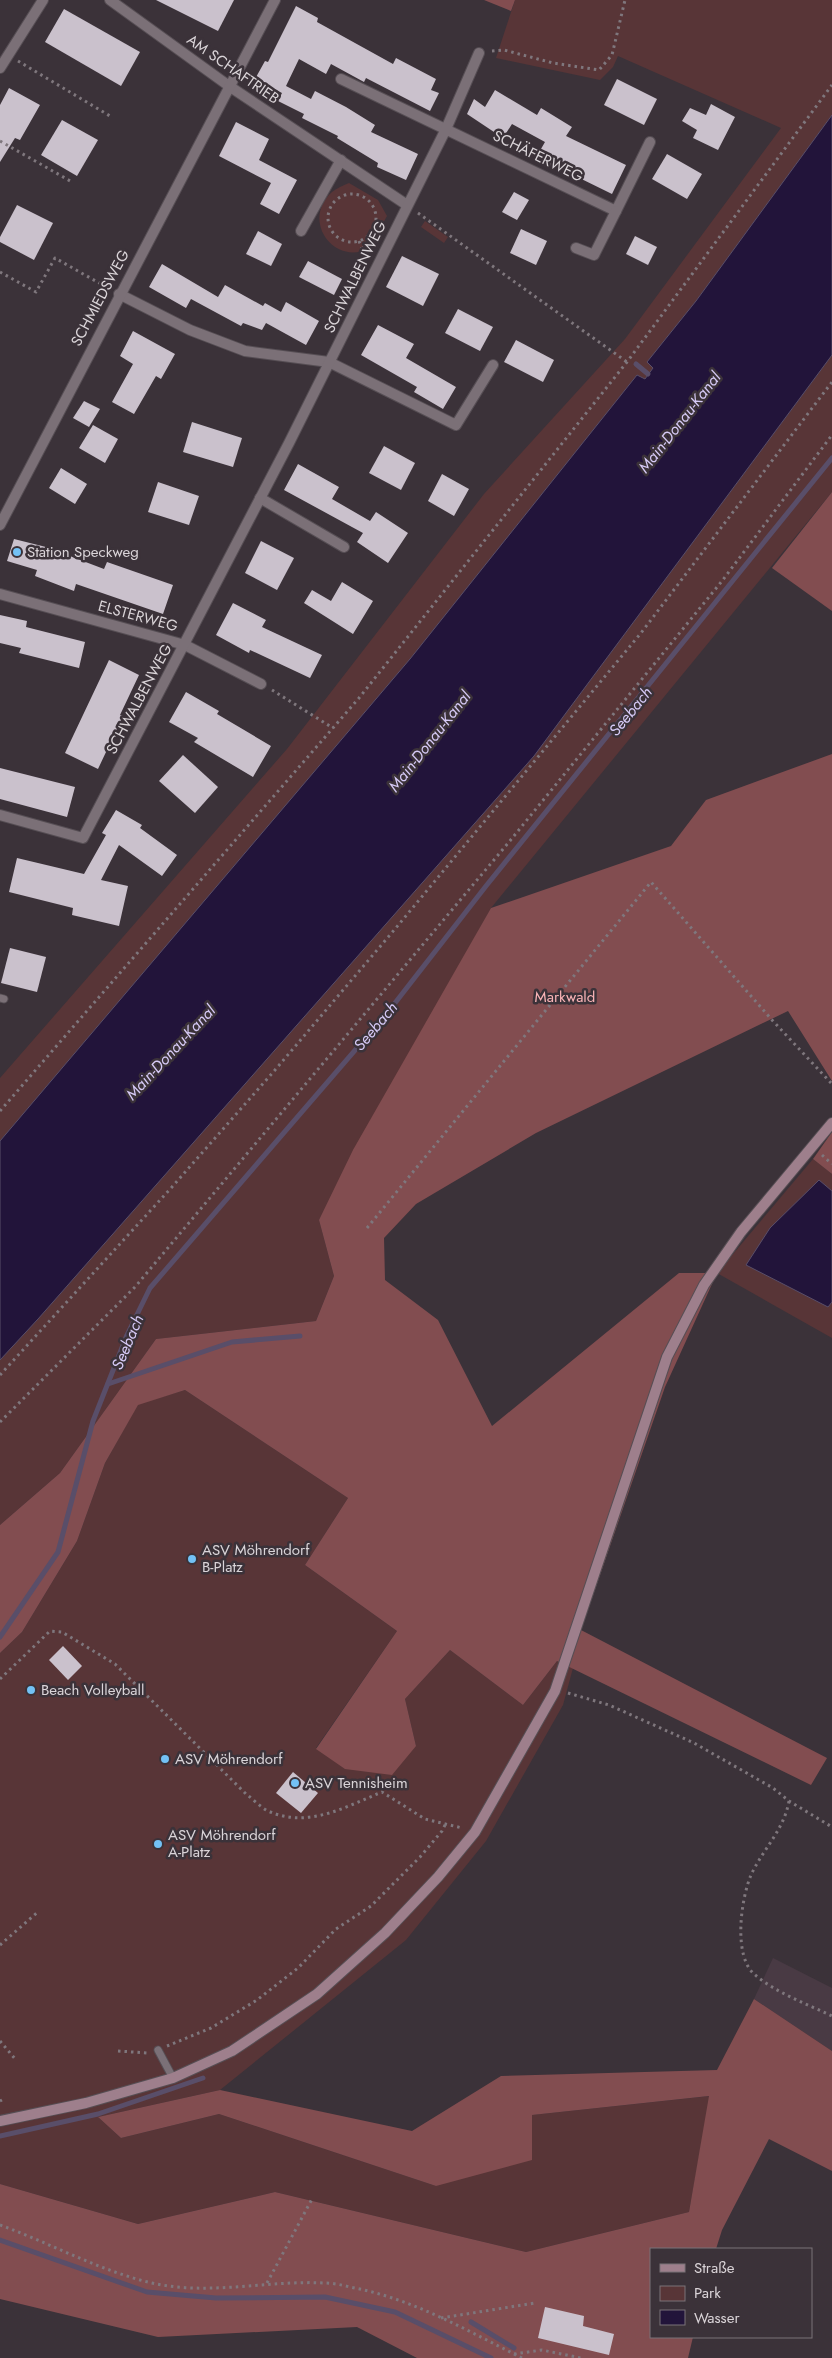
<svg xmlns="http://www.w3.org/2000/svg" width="832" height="2358" font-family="Jost,sans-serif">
<rect width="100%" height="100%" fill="#3b3239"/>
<!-- built -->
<polygon fill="#493a44" points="773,1958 832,1988 832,2051 754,1999"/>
<!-- green -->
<g fill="#583537">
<polygon points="515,0 832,0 832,115 696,301 647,362 653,368 645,379 637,375 410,659 0,1141 0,1078 287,749 484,494 625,339 781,128 618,56 613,67 600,80 496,58"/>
<path d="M349 183 378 200 387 216 369 248C335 267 300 221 332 192 337 188 344 185 349 183Z"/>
<polygon points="425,221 448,237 444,243 421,227"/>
<polygon points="832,355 832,492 491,908 319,1220 334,1276 316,1321 156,1339 60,1473 0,1525 0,1360 38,1319 534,756"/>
<polygon points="813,1159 832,1174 832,1338 717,1273"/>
<polygon points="185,1390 348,1498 305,1565 397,1631 316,1748 416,1746 405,1699 450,1650 523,1705 557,1661 573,1668 563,1705 486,1841 406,1940 220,2090 98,2117 121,2138 219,2114 436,2186 532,2115 710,2096 689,2212 526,2252 275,2192 138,2224 0,2184 0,1653 22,1632 77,1541 105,1463 138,1404"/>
</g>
<!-- forest -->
<g fill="#824d50">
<polygon points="484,0 515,0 511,11"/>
<polygon points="832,492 832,611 772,568"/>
<polygon points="832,754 832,1081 788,1011 536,1133 416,1204 384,1238 385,1280 438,1320 492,1426 679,1273 717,1273 665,1387 581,1630 827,1758 811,1785 557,1661 523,1705 450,1650 405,1699 416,1746 392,1775 345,1769 316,1749 397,1631 305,1565 348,1498 185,1390 138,1405 105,1463 77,1541 22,1632 0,1653 0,1525 60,1473 156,1339 316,1321 334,1276 319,1220 353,1150 491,908 671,846 706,800"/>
<polygon points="832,1132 832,1174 813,1159"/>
<polygon points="754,1999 832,2051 832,2171 769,2139 722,2230 716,2249 651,2249 651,2337 693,2337 688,2358 417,2358 357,2327 158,2337 0,2299 0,2184 138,2224 275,2192 526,2252 689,2212 709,2096 532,2115 532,2160 436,2186 219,2114 121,2138 98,2117 220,2090 412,2131 501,2076 717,2070"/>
</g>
<!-- water -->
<g fill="#22143a" stroke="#594e69">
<polygon points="832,115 832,355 534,756 38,1319 0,1360 0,1141 410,659 637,375 645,379 653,368 647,362 696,301"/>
<polygon points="819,1180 832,1191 832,1302 828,1307 746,1265 770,1228"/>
</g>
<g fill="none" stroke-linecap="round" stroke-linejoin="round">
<!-- stream -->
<g stroke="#594e69" stroke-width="5">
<polyline points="636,364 648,374"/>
<polyline points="108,1384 232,1342 300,1336"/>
<polyline points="0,1637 58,1552 93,1421 127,1335 150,1288 388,1012 486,886 832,458"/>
<polyline points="0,2136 98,2114 203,2078"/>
<polyline points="0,2240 147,2292 216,2298 325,2297 395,2312 491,2358"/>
<polyline points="471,2322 514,2348"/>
</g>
</g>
<!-- building -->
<g fill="#cac1cc">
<polygon points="156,0 234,0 218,31"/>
<polygon points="296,6 318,18 317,22 393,64 396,58 436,79 431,90 439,93 430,111 366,78 364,82 331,64 326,74 299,59 286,86 311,99 315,91 346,107 375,125 371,132 418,154 406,180 377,167 378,163 337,138 338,136 302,118 304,114 278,101 282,93 255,79 265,61 268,62"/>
<polygon points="64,9 140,52 121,86 45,42"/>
<polygon points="617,79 657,99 644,125 604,105"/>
<polygon points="9,88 40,105 20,140 15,138 0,162 0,105"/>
<polygon points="495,90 537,115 541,108 572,127 566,136 626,165 612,194 555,166 553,170 534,161 545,142 512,124 503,138 467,114 474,99 485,107"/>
<polygon points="711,104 735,117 718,150 693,138 697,130 682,121 690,108 706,115"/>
<polygon points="62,120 98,140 77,176 41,155"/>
<polygon points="236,122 269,139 259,160 297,180 279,214 260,204 271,183 219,156"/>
<polygon points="667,154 702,174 687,199 652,179"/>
<polygon points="514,192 529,200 517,220 502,212"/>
<polygon points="17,205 53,223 34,260 0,242 0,237"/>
<polygon points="521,229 547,241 536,265 510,253"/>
<polygon points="258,231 282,244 271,266 246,254"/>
<polygon points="635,236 657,247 648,265 626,254"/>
<polygon points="402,256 439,274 423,306 386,287"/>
<polygon points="308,261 342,279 334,295 299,277"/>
<polygon points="162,264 218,297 225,285 263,306 265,303 281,312 286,302 319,321 306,345 266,323 262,330 243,323 241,326 191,299 186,308 149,287"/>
<polygon points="458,309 493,327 480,351 445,333"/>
<polygon points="378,325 414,344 406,358 456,387 443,409 414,392 417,387 361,355"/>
<polygon points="133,331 175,354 161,379 156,376 134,414 112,402 133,364 120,356"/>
<polygon points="516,340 554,360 543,382 504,362"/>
<polygon points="84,401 100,409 89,427 73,418"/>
<polygon points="192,422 242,438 233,467 183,452"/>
<polygon points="93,425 118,439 105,463 79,448"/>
<polygon points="384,446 415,463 401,490 369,473"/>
<polygon points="298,464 339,487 332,499 370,521 376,512 408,533 388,563 357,542 363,533 284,490"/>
<polygon points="61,468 87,484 75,504 49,488"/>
<polygon points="442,474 469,489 454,516 428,501"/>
<polygon points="158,482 199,496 189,525 148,512"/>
<polygon points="14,539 46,547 104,569 107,562 173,585 163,614 76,584 74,591 35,576 37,570 7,561"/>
<polygon points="261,541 294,558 277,590 245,573"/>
<polygon points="342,582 373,601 353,634 304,603 312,590 331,601"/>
<polygon points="233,603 266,620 262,627 322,655 310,678 250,650 249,653 216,635"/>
<polygon points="0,615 27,621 26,627 85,642 79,668 19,653 21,648 0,643"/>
<polygon points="109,660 139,675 120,715 123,716 98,769 65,753"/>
<polygon points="186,692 219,711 217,714 271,746 253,777 194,742 198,738 169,722"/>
<polygon points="183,755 218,787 195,813 159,781"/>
<polygon points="0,768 75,787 67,817 0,799"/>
<polygon points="116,810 142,825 140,828 177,855 162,876 119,845 101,880 128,886 119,926 72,915 73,908 9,892 17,858 84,874 106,835 102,833"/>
<polygon points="10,948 46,957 37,992 1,983"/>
<polygon points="63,1646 82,1666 68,1680 49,1660"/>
<polygon points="293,1772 318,1793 301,1813 276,1793"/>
<polygon points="545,2307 584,2316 583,2326 614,2334 609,2355 538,2338"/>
</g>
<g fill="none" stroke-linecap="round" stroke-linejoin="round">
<defs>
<g id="lane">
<polyline points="0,998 4,999"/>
<polyline points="158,2050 173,2078"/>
</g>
<g id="street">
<polyline points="110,0 229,86 407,205"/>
<polyline points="0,68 43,0"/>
<polyline points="341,79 616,211 650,142"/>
<polyline points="301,231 341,160"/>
<polyline points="576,248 594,255 616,211"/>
<polyline points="119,294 190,330 245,351 329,362 456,425 493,365"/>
<polyline points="260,498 344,547"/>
<polyline points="0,525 275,0"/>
<polyline points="0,594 185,645 261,684"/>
<polyline points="0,815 83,838 289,443 446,129 479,53"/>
</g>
<polyline id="secondary" points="0,2121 86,2103 173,2078 232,2051 317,1994 385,1933 438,1877 475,1832 555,1691 667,1357 704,1285 741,1232 832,1123"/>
</defs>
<!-- lane casing -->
<use href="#lane" stroke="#564e54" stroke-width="9"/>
<!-- street casing -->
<use href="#street" stroke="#564e54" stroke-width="12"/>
<!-- secondary casing -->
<use href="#secondary" stroke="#564e54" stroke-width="12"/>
<!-- path -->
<g stroke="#7f777d" stroke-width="3" stroke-dasharray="2.5 4" stroke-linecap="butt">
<polyline points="492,51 504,50 553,63 599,70 612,55 625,0"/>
<polyline points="18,61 110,116"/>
<polyline points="0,141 72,182"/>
<circle cx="352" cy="218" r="24"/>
<polyline points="418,213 627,362"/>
<polyline points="359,241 363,251 368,257"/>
<polyline points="0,272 36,292 55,258 108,288"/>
<polyline points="272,690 333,728"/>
<polyline points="0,1111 359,698 627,362 832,85"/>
<polyline points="822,1155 832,1164"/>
<polyline points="367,1228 651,882 772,1020 832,1084"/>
<polyline points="0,1375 172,1187 275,1070 395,929 641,633 832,382"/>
<polyline points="0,1422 135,1287 509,842 722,581 832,435"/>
<path d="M0 1679 50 1631 62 1632 115 1664 246 1794C253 1799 260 1807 268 1811 308 1829 345 1807 382 1792L425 1819 462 1828"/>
<polyline points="568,1693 609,1705 694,1743 773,1788 789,1801 832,1827"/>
<path d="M789 1801C784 1830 763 1849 751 1875 741 1899 733 1955 754 1974 776 1993 807 2004 832 2016"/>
<polyline points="0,1945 39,1911"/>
<polyline points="0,2041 16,2060"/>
<polyline points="167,2046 211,2028 257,2000 298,1968 336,1929 371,1906 420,1857 442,1831 446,1823"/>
<polyline points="118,2051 147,2053"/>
<polyline points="0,2101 2,2100"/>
<path d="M0 2225C50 2243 100 2271 152 2283 209 2296 268 2280 325 2283 335 2283 345 2286 355 2288 415 2300 468 2331 522 2358"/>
<polyline points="267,2283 312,2199"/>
<polyline points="441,2318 535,2303"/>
<polyline points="514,2354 542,2350 581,2358"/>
</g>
<!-- lane -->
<use href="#lane" stroke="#7b7077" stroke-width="7"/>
<!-- street -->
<use href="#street" stroke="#7b7077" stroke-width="10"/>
<!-- secondary -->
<use href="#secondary" stroke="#9e7f8c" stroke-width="10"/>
</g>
<!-- markers -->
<g fill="#73c1f5" stroke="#3b3239" stroke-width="2">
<circle cx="17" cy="552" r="5"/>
<circle cx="192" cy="1559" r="5"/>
<circle cx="31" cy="1690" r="5"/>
<circle cx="165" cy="1759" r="5"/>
<circle cx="295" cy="1783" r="5"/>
<circle cx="158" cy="1844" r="5"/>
</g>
<g text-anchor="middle" stroke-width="5" stroke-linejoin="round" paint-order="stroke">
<!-- street labels -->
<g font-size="15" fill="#dad4d8" stroke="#3b3239">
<text transform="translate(233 69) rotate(35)" y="5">AM SCHAFTRIEB</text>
<text transform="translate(538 156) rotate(26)" y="5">SCHÄFERWEG</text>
<text transform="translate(355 277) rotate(-64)" y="5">SCHWALBENWEG</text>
<text transform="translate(100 298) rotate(-62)" y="5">SCHMIEDSWEG</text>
<text transform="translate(138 616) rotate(15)" y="5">ELSTERWEG</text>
<text transform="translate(139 699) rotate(-62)" y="5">SCHWALBENWEG</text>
</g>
<!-- poi labels -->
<g font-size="15" fill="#dad4d8" stroke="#3b3239" text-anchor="start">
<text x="27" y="557">Station Speckweg</text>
<text x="202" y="1555">ASV Möhrendorf<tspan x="202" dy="17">B-Platz</tspan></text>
<text x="41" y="1695">Beach Volleyball</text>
<text x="175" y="1764">ASV Möhrendorf</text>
<text x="305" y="1788">ASV Tennisheim</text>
<text x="168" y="1840">ASV Möhrendorf<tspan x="168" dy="17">A-Platz</tspan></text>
</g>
<!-- park labels -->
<g font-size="15" fill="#fab4b7" stroke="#3b3239">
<text x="565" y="1002">Markwald</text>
</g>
<!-- water labels -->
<g font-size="16" font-style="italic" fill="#d6caf6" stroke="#3b3239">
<text transform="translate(679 422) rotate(-52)" y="6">Main-Donau-Kanal</text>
<text transform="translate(630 711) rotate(-51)" y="6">Seebach</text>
<text transform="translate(429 741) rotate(-52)" y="6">Main-Donau-Kanal</text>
<text transform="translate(375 1026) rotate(-50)" y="6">Seebach</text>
<text transform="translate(170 1052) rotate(-47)" y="6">Main-Donau-Kanal</text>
<text transform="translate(127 1342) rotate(-67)" y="6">Seebach</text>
</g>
</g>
<!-- legend -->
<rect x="650" y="2248" width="162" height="90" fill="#3b3239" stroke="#7b7379"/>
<rect x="660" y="2264" width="25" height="8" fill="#9e7f8c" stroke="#7b7379"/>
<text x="694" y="2273" font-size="15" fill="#dad4d8">Straße</text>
<rect x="660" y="2286" width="25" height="15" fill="#583537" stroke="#7b7379"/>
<text x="694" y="2298" font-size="15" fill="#dad4d8">Park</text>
<rect x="660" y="2310" width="25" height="15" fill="#22143a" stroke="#7b7379"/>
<text x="694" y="2323" font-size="15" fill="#dad4d8">Wasser</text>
</svg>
